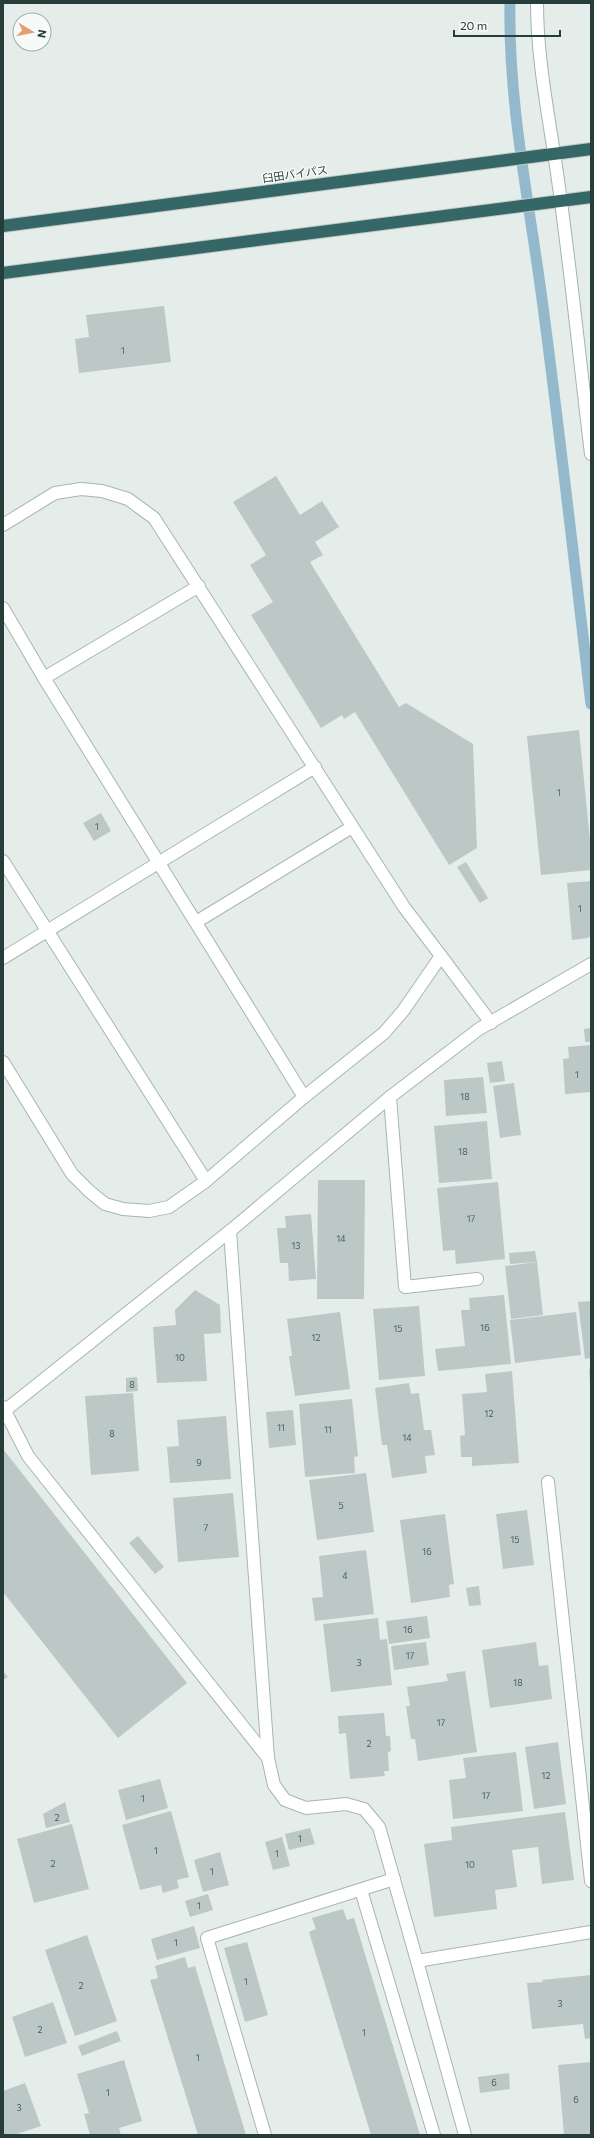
<svg xmlns="http://www.w3.org/2000/svg" width="594" height="2138" font-family="Commissioner,'Noto Sans JP',sans-serif">
<rect width="100%" height="100%" fill="#e5edeb"/>
<g fill="none" stroke-linecap="round" stroke-linejoin="round">
<!-- stream -->
<path stroke="#94b9cc" stroke-width="11" d="M510 3C508 102 529 201 542 299 560 434 575 569 591 704"/>
</g>
<!-- building -->
<g fill="#bbc8c5">
<polygon points="164,306 171,362 79,373 75,339 89,337 86,315"/>
<polygon points="276,476 300,515 322,501 339,527 315,542 323,555 310,562 399,707 406,703 473,744 477,848 449,865 355,712 344,719 342,715 321,728 251,615 273,602 250,565 266,555 233,502"/>
<polygon points="579,730 591,850 591,870 541,875 527,736"/>
<polygon points="101,813 111,831 94,841 83,823"/>
<polygon points="466,862 488,898 480,903 457,867"/>
<polygon points="591,881 591,935 588,938 572,940 567,883"/>
<polygon points="591,1028 591,1042 585,1042 584,1029"/>
<polygon points="591,1045 591,1092 565,1094 563,1059 569,1058 568,1047"/>
<polygon points="502,1061 505,1081 490,1083 487,1063"/>
<polygon points="483,1077 487,1113 446,1116 444,1080"/>
<polygon points="514,1083 521,1135 500,1138 493,1086"/>
<polygon points="487,1121 492,1179 439,1183 434,1126"/>
<polygon points="318,1180 365,1180 364,1299 317,1299"/>
<polygon points="498,1182 505,1259 456,1264 455,1250 443,1251 437,1188"/>
<polygon points="311,1214 316,1279 289,1281 288,1263 280,1263 277,1228 286,1228 285,1216"/>
<polygon points="535,1251 537,1262 510,1264 509,1253"/>
<polygon points="537,1262 543,1315 511,1319 505,1266"/>
<polygon points="195,1290 220,1305 221,1333 204,1334 207,1381 157,1383 153,1327 176,1325 175,1310"/>
<polygon points="504,1295 511,1364 438,1371 435,1349 465,1346 461,1310 470,1310 469,1298"/>
<polygon points="591,1301 591,1358 585,1359 578,1302"/>
<polygon points="419,1306 425,1376 379,1380 373,1309"/>
<polygon points="340,1312 350,1389 295,1396 289,1356 292,1356 287,1319"/>
<polygon points="576,1312 581,1355 515,1363 510,1320"/>
<polygon points="589,1369 591,1369 591,1385 590,1385"/>
<polygon points="512,1371 519,1463 472,1466 472,1457 461,1457 460,1436 465,1435 462,1394 487,1392 485,1374"/>
<polygon points="137,1377 138,1391 126,1392 126,1378"/>
<polygon points="409,1383 411,1394 419,1393 424,1430 431,1430 435,1455 425,1456 427,1473 392,1478 387,1445 382,1445 375,1388"/>
<polygon points="133,1393 139,1471 91,1475 85,1396"/>
<polygon points="352,1399 358,1456 354,1457 355,1473 305,1477 299,1404"/>
<polygon points="293,1410 296,1445 269,1448 266,1412"/>
<polygon points="226,1416 231,1479 170,1483 167,1447 179,1446 177,1420"/>
<polygon points="3,1449 187,1683 118,1738 3,1592"/>
<polygon points="366,1473 374,1532 317,1540 309,1480"/>
<polygon points="233,1493 239,1557 178,1562 173,1498"/>
<polygon points="527,1510 534,1565 503,1569 496,1514"/>
<polygon points="445,1514 454,1584 449,1585 450,1597 411,1603 400,1520"/>
<polygon points="138,1536 164,1567 155,1574 129,1543"/>
<polygon points="366,1550 374,1614 315,1621 312,1598 323,1597 319,1556"/>
<polygon points="479,1586 481,1605 469,1606 466,1588"/>
<polygon points="427,1616 430,1638 389,1644 386,1621"/>
<polygon points="378,1618 380,1640 387,1639 392,1685 331,1692 323,1624"/>
<polygon points="426,1642 429,1665 394,1670 391,1646"/>
<polygon points="536,1642 539,1666 548,1665 552,1699 490,1708 482,1650"/>
<polygon points="3,1671 8,1677 3,1680"/>
<polygon points="465,1671 477,1752 418,1761 415,1739 411,1739 406,1706 410,1706 407,1687 448,1681 446,1674"/>
<polygon points="384,1713 386,1736 390,1736 391,1751 388,1752 389,1771 384,1771 385,1776 350,1779 346,1733 339,1734 338,1716"/>
<polygon points="558,1742 566,1804 534,1809 525,1747"/>
<polygon points="516,1752 523,1811 453,1819 449,1780 466,1778 463,1758"/>
<polygon points="160,1779 168,1808 126,1820 118,1790"/>
<polygon points="65,1802 70,1822 46,1828 43,1814"/>
<polygon points="171,1811 189,1877 177,1880 179,1888 163,1893 161,1885 140,1890 122,1825"/>
<polygon points="565,1812 574,1880 542,1884 538,1847 512,1850 517,1887 495,1890 497,1909 434,1917 424,1844 452,1840 451,1827"/>
<polygon points="72,1824 89,1889 34,1903 17,1839"/>
<polygon points="310,1828 315,1844 289,1850 285,1834"/>
<polygon points="282,1837 290,1866 273,1870 265,1842"/>
<polygon points="220,1852 229,1885 203,1892 194,1860"/>
<polygon points="208,1894 213,1910 190,1917 185,1901"/>
<polygon points="343,1909 347,1920 354,1918 420,2135 371,2135 309,1932 316,1929 312,1918"/>
<polygon points="194,1926 200,1948 157,1960 151,1939"/>
<polygon points="87,1935 117,2021 75,2036 45,1950"/>
<polygon points="247,1942 268,2015 245,2022 224,1948"/>
<polygon points="185,1957 188,1968 195,1966 246,2135 198,2135 150,1980 158,1978 155,1966"/>
<polygon points="591,1975 591,2038 585,2039 583,2024 532,2029 527,1983 543,1982 542,1980"/>
<polygon points="53,2002 67,2043 25,2057 12,2017"/>
<polygon points="117,2031 121,2041 82,2056 78,2046"/>
<polygon points="124,2060 142,2121 119,2128 121,2135 90,2135 84,2114 89,2113 77,2074"/>
<polygon points="591,2062 591,2135 564,2135 558,2065"/>
<polygon points="509,2073 510,2089 480,2093 478,2077"/>
<polygon points="25,2083 41,2126 14,2135 3,2135 3,2091"/>
</g>
<g fill="none" stroke-linecap="round" stroke-linejoin="round">
<defs>
<g id="lane">
<polyline points="3,525 55,493 81,489 102,491 128,499 154,518 404,907 441,956 403,1011 384,1033 304,1097 206,1181 169,1207 149,1211 123,1209 105,1204 89,1191 72,1174 3,1062"/>
<polyline points="3,608 44,678 304,1097"/>
<polyline points="44,678 199,586"/>
<polyline points="3,861 206,1181"/>
<polyline points="196,922 352,827"/>
<polyline points="441,956 491,1023"/>
<polyline points="3,958 315,767"/>
<polyline points="361,1890 434,2135"/>
<polyline points="265,2135 207,1938 394,1879"/>
</g>
<g id="street">
<polyline points="390,1097 405,1287 477,1279"/>
<polyline points="230,1231 268,1758 274,1785 285,1800 306,1808 346,1804 364,1809 379,1827 417,1961 591,1932"/>
<polyline points="3,1407 28,1456 268,1758"/>
<polyline points="3,1412 230,1231 390,1097 479,1029 591,964"/>
<polyline points="548,1482 591,1881"/>
<polyline points="417,1961 465,2135"/>
</g>
<path id="secondary" d="M537 3C537 62 550 122 558 180 571 272 580 363 591 454"/>
<g id="highway">
<polyline points="3,226 591,149"/>
<polyline points="3,273 591,197"/>
</g>
</defs>
<!-- lane casing -->
<use href="#lane" stroke="#a8b5b3" stroke-width="14"/>
<!-- street casing -->
<use href="#street" stroke="#a8b5b3" stroke-width="14"/>
<!-- secondary casing -->
<use href="#secondary" stroke="#a2b5b2" stroke-width="14"/>
<!-- highway casing -->
<use href="#highway" stroke="#c2c9c8" stroke-width="14"/>
<!-- lane -->
<use href="#lane" stroke="#fff" stroke-width="12"/>
<!-- street -->
<use href="#street" stroke="#fff" stroke-width="12"/>
<!-- secondary -->
<use href="#secondary" stroke="#fff" stroke-width="12"/>
<!-- highway -->
<use href="#highway" stroke="#356766" stroke-width="12"/>
</g>
<g text-anchor="middle" stroke-width="3" stroke-linejoin="round" paint-order="stroke">
<!-- number labels -->
<g font-size="9" fill="#4b605e">
<text x="123" y="354">1</text>
<text x="559" y="796">1</text>
<text x="97" y="830">1</text>
<text x="580" y="912">1</text>
<text x="577" y="1078">1</text>
<text x="465" y="1100">18</text>
<text x="463" y="1155">18</text>
<text x="471" y="1222">17</text>
<text x="341" y="1242">14</text>
<text x="296" y="1249">13</text>
<text x="485" y="1331">16</text>
<text x="398" y="1332">15</text>
<text x="316" y="1341">12</text>
<text x="180" y="1361">10</text>
<text x="132" y="1388">8</text>
<text x="489" y="1417">12</text>
<text x="281" y="1431">11</text>
<text x="328" y="1433">11</text>
<text x="112" y="1437">8</text>
<text x="407" y="1441">14</text>
<text x="199" y="1466">9</text>
<text x="341" y="1509">5</text>
<text x="206" y="1531">7</text>
<text x="515" y="1543">15</text>
<text x="427" y="1555">16</text>
<text x="345" y="1579">4</text>
<text x="408" y="1633">16</text>
<text x="410" y="1659">17</text>
<text x="359" y="1666">3</text>
<text x="518" y="1686">18</text>
<text x="441" y="1726">17</text>
<text x="369" y="1747">2</text>
<text x="546" y="1779">12</text>
<text x="486" y="1799">17</text>
<text x="143" y="1802">1</text>
<text x="57" y="1821">2</text>
<text x="300" y="1842">1</text>
<text x="156" y="1854">1</text>
<text x="277" y="1857">1</text>
<text x="53" y="1867">2</text>
<text x="470" y="1868">10</text>
<text x="212" y="1875">1</text>
<text x="199" y="1909">1</text>
<text x="176" y="1946">1</text>
<text x="246" y="1985">1</text>
<text x="81" y="1989">2</text>
<text x="560" y="2007">3</text>
<text x="40" y="2033">2</text>
<text x="364" y="2036">1</text>
<text x="198" y="2061">1</text>
<text x="494" y="2086">6</text>
<text x="108" y="2096">1</text>
<text x="576" y="2103">6</text>
<text x="19" y="2111">3</text>
</g>
<!-- street labels -->
<g font-size="11" fill="#263d3c" stroke="#f6faf8">
<text transform="translate(295 174) rotate(-8)" y="4">臼田バイパス</text>
</g>
</g>
<!-- border -->
<rect width="594" height="2138" fill="none" stroke="#263d3c" stroke-width="8"/>
<!-- north arrow -->
<g transform="translate(32 32) rotate(100)"><circle r="19" fill="#f6faf8" stroke="#a3aead"/>
<path d="M0-3L7 15L0 10L-7 15Z" fill="#e4a06c"/>
<text y="-6" font-size="11" font-weight="bold" text-anchor="middle" fill="#263d3c">N</text>
</g>
<!-- scale -->
<path d="M454 30v6h106v-6" fill="none" stroke="#263d3c" stroke-width="2"/>
<text x="460" y="30" font-size="12" fill="#263d3c" stroke="#f6faf8" stroke-width="3" paint-order="stroke">20 m</text>
</svg>
